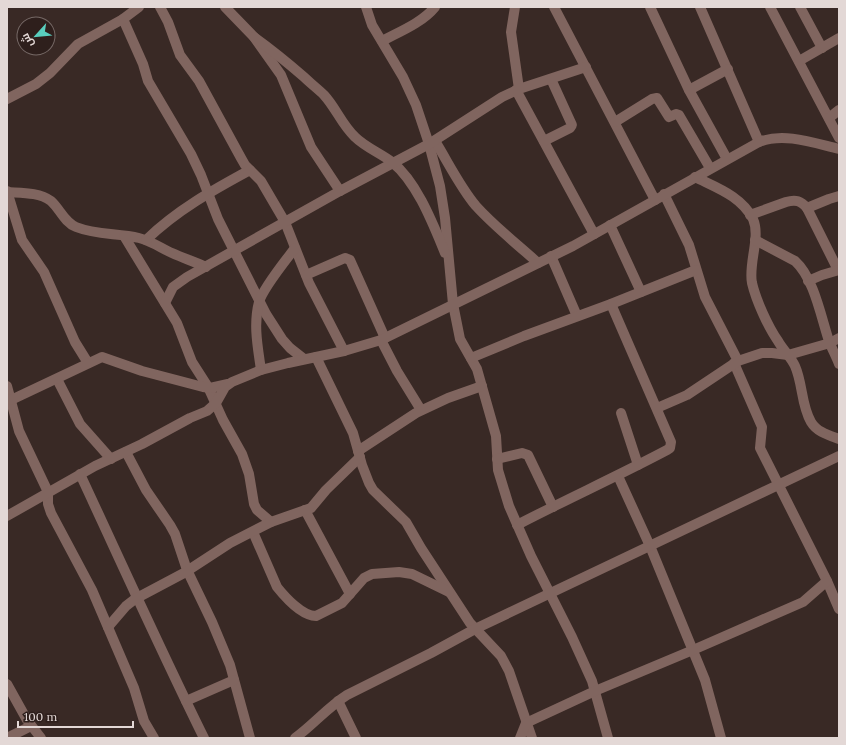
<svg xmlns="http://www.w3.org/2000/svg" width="846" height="745" font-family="Lora,Cairo,serif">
<rect width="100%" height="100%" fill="#392925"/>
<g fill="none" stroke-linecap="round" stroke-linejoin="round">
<!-- minor -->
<g stroke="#80655f" stroke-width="10">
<polyline points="160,7 168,22 180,55 199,81 241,158 245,165 261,181 285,222 309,283 344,351"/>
<polyline points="225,7 254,37 281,75 311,147 340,191"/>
<polyline points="366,7 372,25 403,77 416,105 429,144 440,186 445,218 453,304 460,339 477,369 496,436 498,470 509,506 531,556 572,637 592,681 608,738"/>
<polyline points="515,7 511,32 519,89"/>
<polyline points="554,7 655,200"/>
<polyline points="650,7 689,90 727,159"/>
<polyline points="700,7 759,142"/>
<polyline points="770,7 839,138"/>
<polyline points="800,7 822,48"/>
<polyline points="123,19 143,64 148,81 191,154 201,175 218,219 266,314 282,339 290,348 304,359"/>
<path d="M254 37C272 50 288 63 304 77 310 83 318 89 324 95 336 108 342 125 355 137 365 147 380 153 392 162 417 182 433 224 445 253"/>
<path d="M382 41C399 32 422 23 435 7"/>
<polyline points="799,61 839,38"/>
<polyline points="516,90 594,234"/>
<polyline points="689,90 728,69"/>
<polyline points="7,99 36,84 50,73 78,44 123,19 139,7"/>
<polyline points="829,118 839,110"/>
<polyline points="615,122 652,99 657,98 669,117 676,114 679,115 710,168"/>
<path d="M435 141C448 162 460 187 476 206 495 227 517 244 538 263"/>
<polyline points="544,141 570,128 572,125 551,79"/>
<path d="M695 177C717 188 741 196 753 219 761 237 748 264 752 283 756 300 768 327 778 341 783 350 791 357 795 366 803 384 801 405 811 422 817 432 828 435 839 439"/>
<polyline points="7,191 22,240 44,272 75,342 88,363"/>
<path d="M7 192C21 193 39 192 51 201 60 209 64 222 76 227 96 235 118 233 139 238 151 241 161 248 172 253 183 258 195 262 206 267"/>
<polyline points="664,194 689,245 705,297 738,361"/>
<polyline points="807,208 829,199 839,196"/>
<path d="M750 215 786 202C796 199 801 201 807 208L838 270"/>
<polyline points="610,225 641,292"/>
<polyline points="124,236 177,323 192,362 208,387 223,420 242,454 249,474 254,504 257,510 271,522"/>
<path d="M146 240C177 210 213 190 250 170"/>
<path d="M755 240 795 261C814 278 821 317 829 341 832 349 836 356 839 364"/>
<polyline points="551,256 577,316"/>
<polyline points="306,275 345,258 350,260 385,338"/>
<polyline points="808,281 822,275 839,270"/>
<polyline points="165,303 173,287 187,277 340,191 429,144 502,97 519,89 586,67"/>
<polyline points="381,340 397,371 421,410"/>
<polyline points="316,357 353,433 362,465 369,483 373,490 406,522 421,548 470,623 501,656 509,671 532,738"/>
<polyline points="471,358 524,336 611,304 696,270"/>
<polyline points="734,363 762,427 760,448 827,581 839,609"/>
<path d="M261 370C258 348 253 325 259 302 263 288 286 260 295 248"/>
<polyline points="57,379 80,424 111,459"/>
<polyline points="7,386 19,431 48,492 48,504 51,513 92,590 134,688 144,721 154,738"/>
<polyline points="7,399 11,400 102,357 142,371 203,387 210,388 228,384"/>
<polyline points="657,408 687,395 738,361 762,353 772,353 788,355 830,343 839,338"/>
<polyline points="621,413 638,465"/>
<polyline points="358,451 416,413 448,398 482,386"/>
<polyline points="126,452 146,490 170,525 175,534 187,570 212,622 230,665 250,738"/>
<polyline points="497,459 522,453 528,455 553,507"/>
<path d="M80 474C121 562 161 651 204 738"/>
<polyline points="618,476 650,546 705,680 721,738"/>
<polyline points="305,510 350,594"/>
<path d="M7 516 95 466 142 444 190 418 207 411 216 403 225 387 232 382 261 370 288 363 344 351 381 340 573 246 759 142C784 132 814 143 839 149"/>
<path d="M517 525C567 499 618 476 667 450L670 448 671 442 611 304"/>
<path d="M253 532 277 587C285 597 302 616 316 616L342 603 364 578 372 574 399 572 412 574 449 592"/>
<polyline points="108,627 126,606 135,599 184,573 230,543 271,522 311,508 326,490 360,457"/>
<polyline points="7,684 27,720 41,738"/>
<polyline points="186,701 234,680"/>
<polyline points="338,701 356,738"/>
<polyline points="7,738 31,726"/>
<path d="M295 738C313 725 328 707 347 695L431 653 475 629 839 456"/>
<polyline points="520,738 526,723 595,691 693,650 803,602 827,581"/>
</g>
</g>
<!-- border -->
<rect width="846" height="745" fill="none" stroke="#e3d8d6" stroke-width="16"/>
<!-- north arrow -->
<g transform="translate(36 36) rotate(243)"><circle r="19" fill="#2e1f1c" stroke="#766966"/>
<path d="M0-3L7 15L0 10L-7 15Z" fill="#59cebe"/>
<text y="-6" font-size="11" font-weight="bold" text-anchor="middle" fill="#e3d8d6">ش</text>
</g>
<!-- scale -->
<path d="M18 721v6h115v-6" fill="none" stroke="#e3d8d6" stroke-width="2"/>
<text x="24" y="721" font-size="12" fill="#e3d8d6" stroke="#2e1f1c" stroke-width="3" paint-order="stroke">100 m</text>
</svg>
